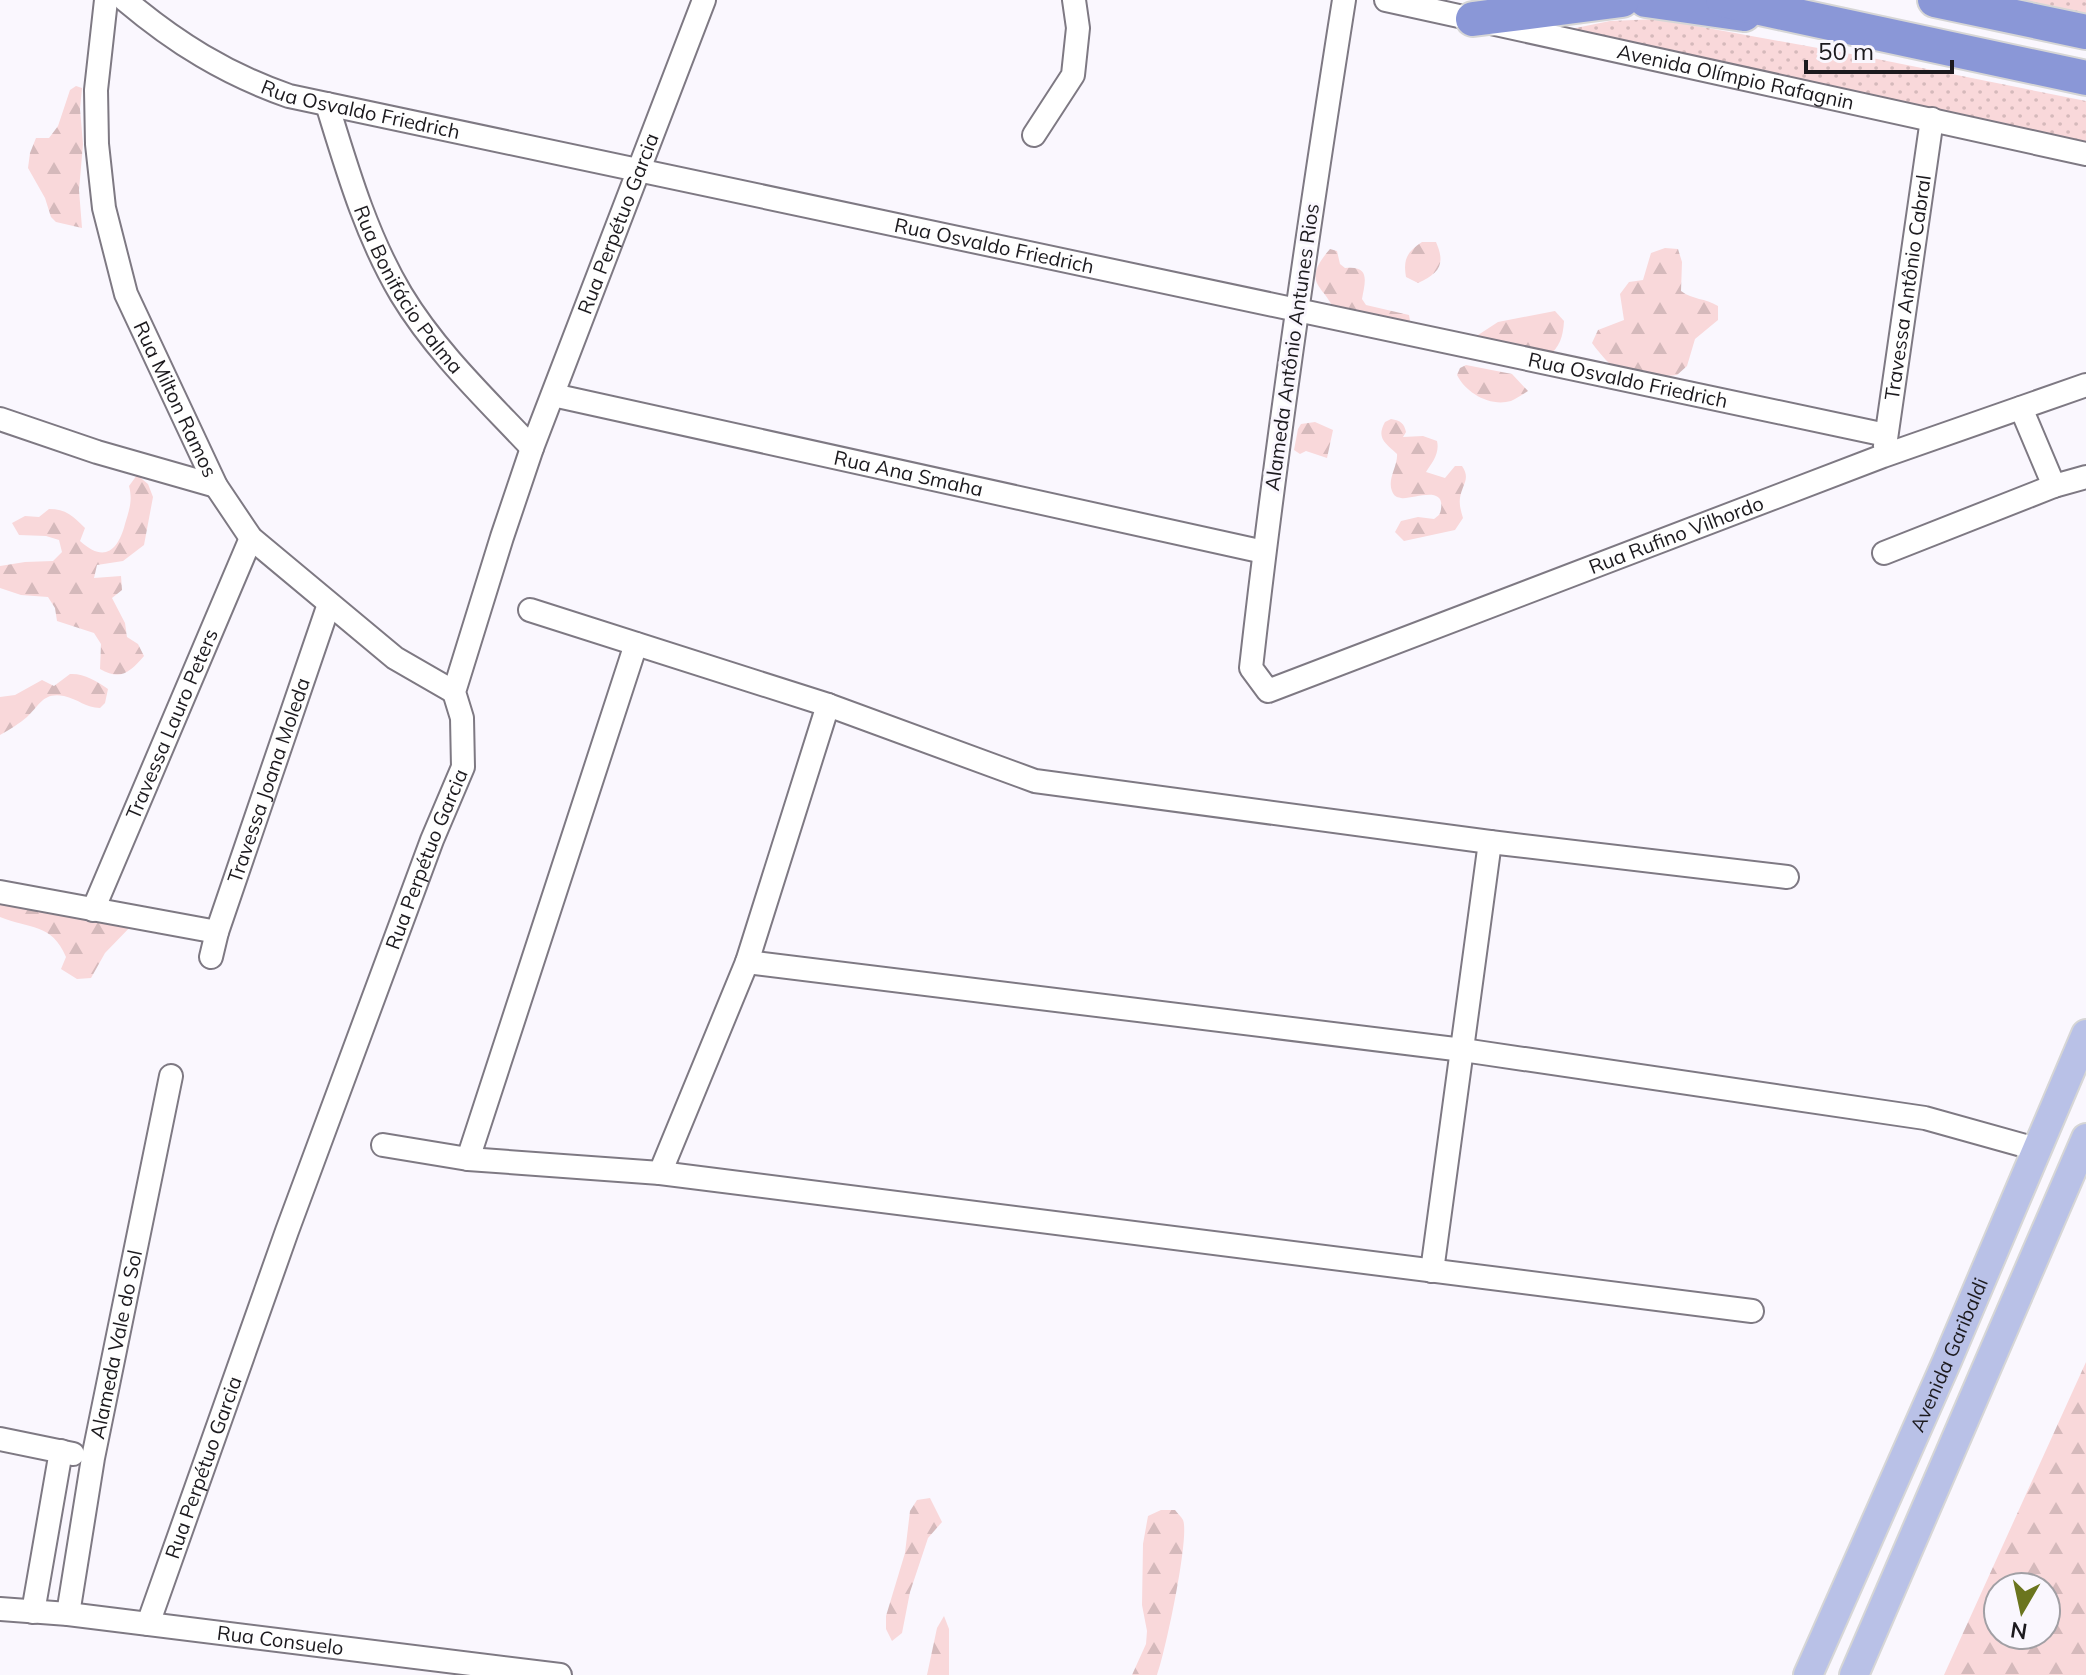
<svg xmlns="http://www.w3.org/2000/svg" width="2086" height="1675" font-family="Mulish,sans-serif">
<defs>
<pattern id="grass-dots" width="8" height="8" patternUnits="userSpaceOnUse" patternTransform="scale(2)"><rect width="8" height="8" fill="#f9d8da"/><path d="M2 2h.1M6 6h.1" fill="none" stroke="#d5b9bb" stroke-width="1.8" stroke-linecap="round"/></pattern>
<pattern id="forest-firs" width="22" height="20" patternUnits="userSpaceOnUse" patternTransform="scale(2)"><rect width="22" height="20" fill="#f9d8da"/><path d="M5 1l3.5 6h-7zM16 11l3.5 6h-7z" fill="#d5b9bb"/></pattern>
</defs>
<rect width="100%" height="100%" fill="#faf7fe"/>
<!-- grass -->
<g fill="url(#grass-dots)">
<polygon points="1985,0 2086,0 2086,19"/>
<polygon points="1658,19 1862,56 2086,101 2086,143 1561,31 1610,21"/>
</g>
<!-- forest -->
<g fill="url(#forest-firs)" fill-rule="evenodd">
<polygon points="76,86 82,88 80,109 83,144 79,190 82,228 56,222 51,217 45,198 28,168 30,153 36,138 49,138 58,126 70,90"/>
<path d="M1422 242H1436C1446 265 1439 273 1418 283L1406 277C1403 259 1407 252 1422 242Z"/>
<path d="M1665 248 1678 249 1682 262 1681 291C1693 300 1705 298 1718 306V320L1695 339 1687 366 1677 375C1632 379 1620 381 1592 343L1598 330 1624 320 1620 294 1629 282 1643 280 1651 253Z"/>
<path d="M1330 249 1337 251 1340 264 1345 268C1371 265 1365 282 1362 299L1366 305 1409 315 1410 321 1404 325 1337 317C1327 284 1298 286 1330 249Z"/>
<path d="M1555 311 1564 321C1563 337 1560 346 1548 357L1475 337 1498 322Z"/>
<path d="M1466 365 1512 374 1528 391C1523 394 1516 399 1511 401 1490 407 1466 393 1457 375L1460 368Z"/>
<path d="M1391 419C1401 421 1404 423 1406 432L1403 437 1423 436 1437 441C1440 453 1432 463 1426 472L1445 478 1455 466H1462C1471 479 1462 484 1460 498 1459 505 1461 511 1463 518L1455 530 1404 541 1395 532 1401 521 1418 517 1434 519C1439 515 1440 515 1441 509 1445 484 1412 500 1401 498 1396 497 1394 496 1392 491 1387 479 1398 466 1397 454 1385 443 1376 438 1385 422Z"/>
<polygon points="1315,422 1333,430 1327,458 1306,451 1300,454 1294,450 1298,429 1301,424"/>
<path d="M137 475 148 484 153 497 144 545 123 561 97 565 94 578 121 576 122 590 112 598 125 623 127 637 138 644 144 656C130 672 121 681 100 669L101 644 94 633 57 621 55 608 48 597 21 595 0 588V566L25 562 53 561 62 552 59 540 46 536 19 535 12 523 25 516 39 517 49 509C66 509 73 516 85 528L80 541C104 563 118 551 125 524 129 510 133 501 129 486Z"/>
<path d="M70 674C83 673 97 681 108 689L105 703 100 708C86 708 78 699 64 696 43 692 40 705 27 717 20 723 9 730 0 735V697L15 695 42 680 54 686Z"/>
<path d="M0 901 135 922 105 953 91 978 77 979 61 969 66 957C52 923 29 929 0 917Z"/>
<path d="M2086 1362V1675H1944ZM1998 1587H2046V1635H1998Z"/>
<polygon points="930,1498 942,1522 928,1538 910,1592 902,1633 892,1641 886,1629 886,1616 905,1553 910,1511 917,1500"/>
<path d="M1161 1510H1175C1177 1513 1181 1516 1183 1520 1190 1536 1165 1654 1157 1675H1132L1146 1644 1147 1631 1142 1605 1143 1544 1148 1516Z"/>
<polygon points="944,1616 949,1629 949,1675 927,1675 937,1628"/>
</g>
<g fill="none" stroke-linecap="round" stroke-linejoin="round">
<defs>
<g id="minor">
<path id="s1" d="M106 0 96 90 97 144 104 208 126 294 216 486 251 538 395 658 454 692"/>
<path id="s2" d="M125 0C176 43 226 74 289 96L1886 435"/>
<path id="s3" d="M1344 0C1309 222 1276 444 1251 668L1268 691 1883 456 2086 385"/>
<path id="s4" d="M1386 0 2086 154"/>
<path id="s5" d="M327 104C347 169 366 235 401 294 436 352 486 399 532 448"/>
<polyline points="1034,135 1073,75 1078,28 1074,0"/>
<path id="s6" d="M553 395 1264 552"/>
<polyline points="2021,408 2054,486 2086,477"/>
<polyline points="0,419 97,452 216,486"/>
<path id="s7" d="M1885 446 1932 119"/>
<polyline points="1884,553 2054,486"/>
<polyline points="530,610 828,705 1035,781 1490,842 1787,877"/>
<polyline points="0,892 217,932"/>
<path id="s8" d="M93 910 251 538"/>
<path id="s9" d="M211 957 217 932 329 604"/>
<polyline points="747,962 1463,1050 1925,1118 2036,1149"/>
<polyline points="383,1145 468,1159 660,1173 1752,1311"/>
<polyline points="468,1159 636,644"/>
<polyline points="660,1173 747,962 828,705"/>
<polyline points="1432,1271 1490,842"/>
<polyline points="0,1439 73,1454"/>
<path id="s10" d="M0 1609 68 1614 560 1675"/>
<polyline points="33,1612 61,1451"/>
<path id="s11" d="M68 1614 93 1458 171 1076"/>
<path id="s12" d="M148 1624 287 1231 432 840 463 767 462 718 454 692 502 537 532 448 704 0"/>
</g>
<g id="major">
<path id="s13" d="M1808 1675 1947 1361 2086 1034"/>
<polyline points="1854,1675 2086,1138"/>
</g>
<g id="highway">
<polyline points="1646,0 1744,14"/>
<polyline points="1723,0 2086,78"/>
<polyline points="1935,0 2086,32"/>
<polyline points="1473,19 1622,0"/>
</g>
</defs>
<!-- minor casing -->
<use href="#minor" stroke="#7e7983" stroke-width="26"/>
<!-- major casing -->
<use href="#major" stroke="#d6d6d6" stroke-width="32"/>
<!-- highway casing -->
<use href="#highway" stroke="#d6d6d6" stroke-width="38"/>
<!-- minor -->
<use href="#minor" stroke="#fff" stroke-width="22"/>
<!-- major -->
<use href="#major" stroke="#b9c1e7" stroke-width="28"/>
<!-- highway -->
<use href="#highway" stroke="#8a97d7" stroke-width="34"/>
</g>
<g text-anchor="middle" stroke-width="6" stroke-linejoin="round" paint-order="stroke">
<!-- street labels -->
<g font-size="20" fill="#1c1a1e" stroke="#faf7fe">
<text dy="7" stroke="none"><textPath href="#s4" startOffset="358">Avenida Olímpio Rafagnin</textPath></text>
<text dy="7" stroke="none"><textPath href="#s2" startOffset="264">Rua Osvaldo Friedrich</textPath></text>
<text dy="7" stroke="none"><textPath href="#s12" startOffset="1486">Rua Perpétuo Garcia</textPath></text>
<text dy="7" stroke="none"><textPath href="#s2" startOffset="912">Rua Osvaldo Friedrich</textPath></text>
<text dy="7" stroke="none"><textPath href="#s5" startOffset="204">Rua Bonifácio Palma</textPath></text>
<text dy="7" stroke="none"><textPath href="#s7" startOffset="160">Travessa Antônio Cabral</textPath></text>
<text transform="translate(1292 347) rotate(-82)" y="7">Alameda Antônio Antunes Rios</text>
<text dy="7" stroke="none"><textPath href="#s2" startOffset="1560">Rua Osvaldo Friedrich</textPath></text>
<text dy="7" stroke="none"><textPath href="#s1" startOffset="414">Rua Milton Ramos</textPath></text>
<text dy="7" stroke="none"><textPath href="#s6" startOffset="364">Rua Ana Smaha</textPath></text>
<text dy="7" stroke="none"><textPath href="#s3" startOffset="1140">Rua Rufino Vilhordo</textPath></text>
<text dy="7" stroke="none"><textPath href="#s8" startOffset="202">Travessa Lauro Peters</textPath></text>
<text dy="7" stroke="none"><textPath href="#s9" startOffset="186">Travessa Joana Moleda</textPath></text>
<text dy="7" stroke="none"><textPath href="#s12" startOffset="814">Rua Perpétuo Garcia</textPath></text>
<text dy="7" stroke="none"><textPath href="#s11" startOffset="274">Alameda Vale do Sol</textPath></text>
<text dy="7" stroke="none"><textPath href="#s13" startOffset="350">Avenida Garibaldi</textPath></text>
<text dy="7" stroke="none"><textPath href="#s12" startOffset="166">Rua Perpétuo Garcia</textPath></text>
<text dy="7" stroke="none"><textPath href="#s10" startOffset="282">Rua Consuelo</textPath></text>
</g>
</g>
<!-- north arrow -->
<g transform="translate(2022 1611) rotate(189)"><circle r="38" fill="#faf7fe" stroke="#a19fa4" stroke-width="2"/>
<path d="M0-6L14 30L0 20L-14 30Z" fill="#6b751e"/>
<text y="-12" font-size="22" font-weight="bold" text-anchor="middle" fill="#1c1a1e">N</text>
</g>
<!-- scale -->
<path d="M1806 60v12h146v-12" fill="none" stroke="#1c1a1e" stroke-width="4"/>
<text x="1818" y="60" font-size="24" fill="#1c1a1e" stroke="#faf7fe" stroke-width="6" paint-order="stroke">50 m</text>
</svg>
